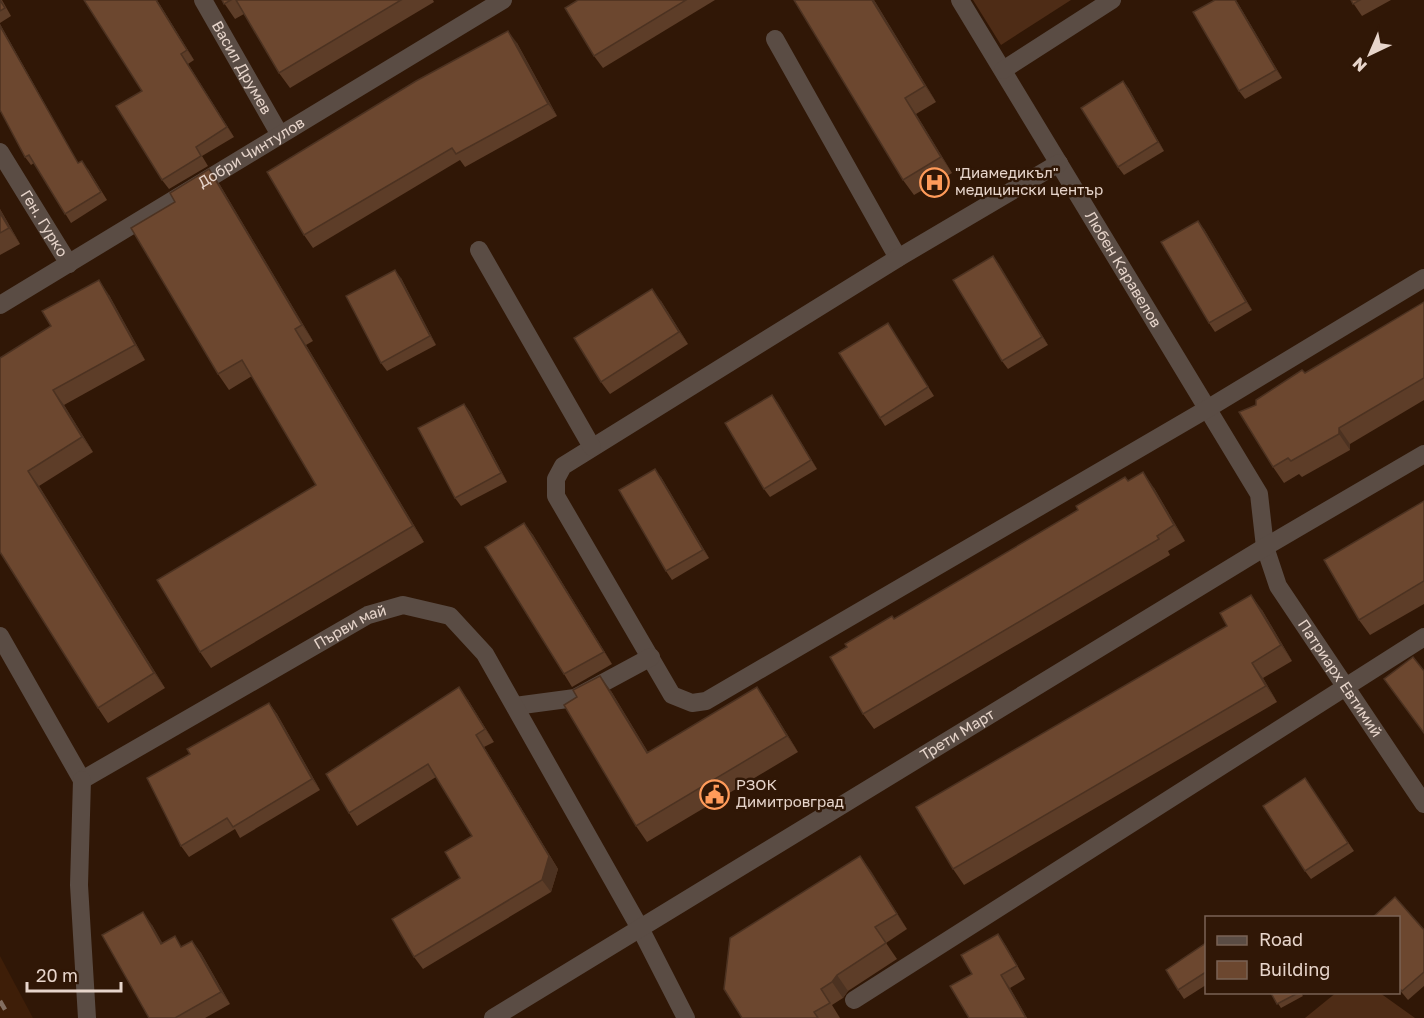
<svg xmlns="http://www.w3.org/2000/svg" width="1424" height="1018" font-family="'Golos Text',sans-serif">
<rect width="100%" height="100%" fill="#301706"/>
<!-- built -->
<polygon fill="#3e1e08" points="0,956 33,1018 0,1018"/>
<!-- green -->
<g fill="#4e2c16">
<polygon points="973,0 1071,0 1001,45"/>
<polygon points="1337,992 1380,993 1415,1018 1305,1018"/>
</g>
<g fill="none" stroke-linecap="round" stroke-linejoin="round">
<!-- minor -->
<g stroke="#5a4c44" stroke-width="18">
<path id="s1" d="M203 0 280 135"/>
<path id="s2" d="M960 0 1259 494 1265 547 1278 586 1424 804"/>
<polyline points="775,39 898,258"/>
<polyline points="1003,70 1112,0"/>
<path id="s3" d="M0 152 69 264"/>
<polyline points="1059,163 898,258 563,466 556,479 556,496 672,695 692,703 706,701 1207,409 1424,278"/>
<polyline points="479,250 592,447"/>
<path id="s4" d="M0 305 503 0"/>
<polyline points="0,636 82,780"/>
<polyline points="515,706 575,698 651,657"/>
<path id="s5" d="M82 780 368 615 403 605 450 616 485 654 641 930 686 1018"/>
<polyline points="82,780 79,885 87,1018"/>
<polyline points="854,1000 1424,637"/>
<path id="s6" d="M493 1018 1265 547 1424 454"/>
</g>
<!-- rail -->
<polyline stroke="#836e60" stroke-width="4.5" stroke-dasharray="10 10" stroke-linecap="butt" points="0,1001 10,1018"/>
</g>
<!-- wall -->
<g fill="#5d3d28">
<polygon points="0,0 2,0 11,16 0,23"/>
<polygon points="84,0 157,0 194,60 188,64 234,137 202,156 208,166 169,189 162,180 142,91"/>
<polygon points="222,0 433,0 434,2 290,88 279,73 244,14 235,19"/>
<polygon points="578,0 715,0 603,68 594,56"/>
<polygon points="874,0 936,102 916,114 952,173 914,195 903,180"/>
<polygon points="1215,0 1236,0 1282,78 1245,99 1239,91"/>
<polygon points="1351,0 1391,0 1362,16"/>
<polygon points="0,24 78,163 88,169 107,200 71,223 34,163 31,165 25,157 0,110"/>
<polygon points="517,43 557,116 465,167 460,160 313,248 304,235"/>
<polygon points="1123,81 1129,89 1164,151 1124,175 1118,167"/>
<polygon points="209,169 220,185 313,341 306,345 424,542 211,668 200,652 316,485 252,376 229,390 218,374 175,202"/>
<polygon points="0,209 20,244 0,255"/>
<polygon points="1204,229 1252,310 1215,332 1209,323"/>
<polygon points="993,256 1048,345 1008,369 1002,361"/>
<polygon points="401,278 436,345 387,371 381,363"/>
<polygon points="109,295 145,360 64,405 93,452 39,486 165,688 108,723 98,708 0,552 0,358"/>
<polygon points="661,301 688,344 610,394 601,382"/>
<polygon points="1424,302 1424,400 1350,444 1350,450 1302,477 1299,474 1284,483 1273,467 1305,373"/>
<polygon points="888,323 934,396 885,426 880,418"/>
<polygon points="772,395 817,469 770,497 764,489"/>
<polygon points="464,404 470,412 507,482 461,506 455,498"/>
<polygon points="661,477 709,558 672,580 666,571"/>
<polygon points="1128,481 1154,488 1185,541 1168,551 1170,555 874,729 863,714 895,619"/>
<polygon points="1424,501 1424,604 1370,635 1359,620"/>
<polygon points="524,523 533,535 612,664 572,687 564,674"/>
<polygon points="1262,610 1292,661 1263,678 1277,702 964,885 953,869"/>
<polygon points="611,691 648,752 768,703 798,752 647,842 636,826"/>
<polygon points="468,700 494,742 484,747 558,869 551,892 423,969 414,957 460,878 472,836 436,777 357,826 349,813"/>
<polygon points="269,703 277,714 320,790 240,838 235,829 189,857 181,846 190,754"/>
<polygon points="1305,778 1354,851 1311,879 1305,871"/>
<polygon points="860,856 907,929 886,943 897,959 848,991 843,998 832,1005 840,1018 742,1018"/>
<polygon points="1398,918 1424,930 1424,986 1408,1000 1398,988"/>
<polygon points="152,925 162,943 182,946 192,941 201,953 230,1004 205,1018 149,1018"/>
<polygon points="998,934 1006,946 1025,979 1010,988 1027,1018 969,1018 972,974"/>
<polygon points="1206,943 1206,985 1184,999 1178,990"/>
<polygon points="1271,993 1301,993 1303,996 1281,1008"/>
</g>
<!-- shaded-wall -->
<g fill="#4c3221">
<polygon points="156,0 157,0 194,60 187,50"/>
<polygon points="872,0 874,0 936,102 925,86"/>
<polygon points="1235,0 1236,0 1282,78 1276,70"/>
<polygon points="0,24 83,172 78,163 0,26"/>
<polygon points="508,31 517,43 557,116 548,104"/>
<polygon points="181,54 188,64 234,137 227,127"/>
<polygon points="1123,81 1129,89 1164,151 1158,142"/>
<polygon points="905,98 916,114 952,173 941,157"/>
<polygon points="209,169 220,185 313,341 302,325"/>
<polygon points="0,209 20,244 9,228 0,213"/>
<polygon points="1198,221 1204,229 1252,310 1246,302"/>
<polygon points="993,256 999,264 1048,345 1042,337"/>
<polygon points="395,270 401,278 436,345 430,336"/>
<polygon points="99,280 109,295 145,360 135,345"/>
<polygon points="652,289 661,301 688,344 679,332"/>
<polygon points="295,329 306,345 424,542 413,526"/>
<polygon points="53,390 64,405 93,452 82,437"/>
<polygon points="772,395 778,403 817,469 811,460"/>
<polygon points="464,404 470,412 507,482 501,473"/>
<polygon points="1339,428 1350,444 1350,450 1339,434"/>
<polygon points="655,469 661,477 709,558 703,550"/>
<polygon points="28,471 39,486 165,688 154,673"/>
<polygon points="1143,472 1154,488 1185,541 1174,525"/>
<polygon points="524,523 533,535 612,664 604,652"/>
<polygon points="1251,595 1262,610 1292,661 1281,645"/>
<polygon points="1252,663 1263,678 1277,702 1266,686"/>
<polygon points="600,676 611,691 658,769 647,753"/>
<polygon points="459,687 468,700 494,742 485,729"/>
<polygon points="757,687 768,703 798,752 787,736"/>
<polygon points="269,703 277,714 320,790 312,779"/>
<polygon points="476,735 484,747 558,869 551,892 542,880"/>
<polygon points="860,856 871,871 907,929 897,914"/>
<polygon points="143,912 152,925 170,956 161,944"/>
<polygon points="192,941 201,953 230,1004 221,992"/>
<polygon points="837,975 848,991 843,998 832,982"/>
<polygon points="1001,975 1010,988 1027,1018 1026,1018"/>
</g>
<!-- building -->
<g fill="#6c472f" stroke="#4c3221" stroke-width="1.5">
<polygon points="0,0 5,8 0,11"/>
<polygon points="84,0 156,0 187,50 181,54 227,127 196,147 201,156 162,180 116,106 142,91"/>
<polygon points="222,0 231,0 224,4"/>
<polygon points="236,0 401,0 279,73"/>
<polygon points="578,0 686,0 594,56 565,8"/>
<polygon points="794,0 872,0 925,86 905,98 941,157 903,180"/>
<polygon points="1215,0 1235,0 1276,70 1239,91 1193,12"/>
<polygon points="1351,0 1360,0 1353,4"/>
<polygon points="0,26 78,163 82,161 101,192 65,214 29,155 25,157 0,110"/>
<polygon points="508,31 548,104 456,154 452,148 304,235 267,172 416,81"/>
<polygon points="1123,81 1158,142 1118,167 1081,108"/>
<polygon points="209,169 302,325 295,329 413,526 200,652 157,580 316,485 242,360 218,374 131,228 175,202 170,193"/>
<polygon points="0,213 9,228 0,233"/>
<polygon points="1198,221 1246,302 1209,323 1161,242"/>
<polygon points="993,256 1042,337 1002,361 953,280"/>
<polygon points="395,270 430,336 381,363 346,296"/>
<polygon points="99,280 135,345 53,390 82,437 28,471 154,673 98,708 0,552 0,358 51,326 42,311"/>
<polygon points="652,289 679,332 601,382 574,338"/>
<polygon points="1424,302 1424,378 1339,428 1339,434 1291,461 1288,458 1273,467 1239,412 1256,405 1256,400 1302,370 1305,373"/>
<polygon points="888,323 928,387 880,418 839,353"/>
<polygon points="772,395 811,460 764,489 725,423"/>
<polygon points="464,404 501,473 455,498 418,428"/>
<polygon points="655,469 703,550 666,571 619,490"/>
<polygon points="1143,472 1174,525 1157,536 1159,539 863,714 830,657 847,647 845,644 892,616 894,619 1078,510 1076,506 1125,477 1128,481"/>
<polygon points="1424,501 1424,581 1359,620 1324,560"/>
<polygon points="524,523 604,652 564,674 485,547"/>
<polygon points="1251,595 1281,645 1252,663 1266,686 953,869 916,807 1227,626 1220,613"/>
<polygon points="1413,657 1424,671 1424,733 1384,679"/>
<polygon points="600,676 647,753 757,687 787,736 636,826 564,705 577,697 573,690"/>
<polygon points="459,687 485,729 476,735 549,856 542,880 414,957 392,919 460,878 445,852 472,836 428,764 349,813 326,774"/>
<polygon points="269,703 312,779 233,827 227,818 181,846 147,778 190,754 187,749"/>
<polygon points="1305,778 1348,843 1305,871 1263,806"/>
<polygon points="860,856 897,914 875,927 886,943 837,975 832,982 821,989 830,1003 814,1012 818,1018 742,1018 724,989 730,938"/>
<polygon points="1395,897 1424,930 1424,972 1402,991 1398,987 1398,918 1372,918"/>
<polygon points="143,912 161,944 175,936 181,947 192,941 221,992 175,1018 149,1018 102,935"/>
<polygon points="998,934 1017,966 1001,975 1026,1018 969,1018 950,986 972,974 961,955"/>
<polygon points="1206,943 1206,972 1178,990 1166,970"/>
<polygon points="1271,993 1298,993 1277,1004"/>
</g>
<!-- icons -->
<defs>
<symbol id="hospital-ring" viewBox="-11 -11 22 22"><circle r="9.5" fill="#301706" stroke="#ff9b5a" stroke-width="1.5"/><path d="M-5-5h3v3.5h4V-5h3V5h-3V1.5h-4V5h-3Z" fill="#ff9b5a"/></symbol>
<symbol id="civic-ring" viewBox="-11 -11 22 22"><circle r="9.5" fill="#301706" stroke="#ff9b5a" stroke-width="1.5"/><path d="M-.6-6.5H3V-4.5H.6V-3L4-1V1h2V6H-6V1h2V-1L-.6-3ZM-1.2 2.5V6h2.4V2.5Z" fill="#ff9b5a"/></symbol>
</defs>
<g fill-rule="evenodd">
<use href="#hospital-ring" x="918" y="166" width="33" height="33"/>
<use href="#civic-ring" x="698" y="778" width="33" height="33"/>
</g>
<g text-anchor="middle" stroke-width="5" stroke-linejoin="round" paint-order="stroke">
<!-- street labels -->
<g font-size="15" fill="#e7d5cb" stroke="#301706">
<text dy="5" stroke="none"><textPath href="#s1" startOffset="78">Васил Друмев</textPath></text>
<text dy="5" stroke="none"><textPath href="#s4" startOffset="294">Добри Чинтулов</textPath></text>
<text dy="5" stroke="none"><textPath href="#s3" startOffset="84">Ген. Гурко</textPath></text>
<text dy="5" stroke="none"><textPath href="#s2" startOffset="315">Любен Каравелов</textPath></text>
<text dy="5" stroke="none"><textPath href="#s5" startOffset="309">Първи май</textPath></text>
<text dy="5" stroke="none"><textPath href="#s2" startOffset="783">Патриарх Евтимий</textPath></text>
<text dy="5" stroke="none"><textPath href="#s6" startOffset="544">Трети Март</textPath></text>
</g>
<!-- poi labels -->
<g font-size="15" fill="#e7d5cb" stroke="#301706" text-anchor="start">
<text x="955" y="178">"Диамедикъл"<tspan x="955" dy="17">медицински център</tspan></text>
<text x="736" y="790">РЗОК<tspan x="736" dy="17">Димитровград</tspan></text>
</g>
</g>
<!-- legend -->
<rect x="1205" y="916" width="195" height="78" fill="#301706" stroke="#796355" stroke-width="1.5"/>
<rect x="1217" y="936" width="30" height="9" fill="#5a4c44" stroke="#796355" stroke-width="1.5"/>
<text x="1259" y="946" font-size="18" fill="#e7d5cb">Road</text>
<rect x="1217" y="961" width="30" height="18" fill="#6c472f" stroke="#796355" stroke-width="1.5"/>
<text x="1259" y="976" font-size="18" fill="#e7d5cb">Building</text>
<!-- north arrow -->
<g transform="translate(1370 54) rotate(224)" stroke="#301706" stroke-width="4.5" paint-order="stroke">
<path d="M0-4.5L10 22L0 15L-10 22Z" fill="#e7d5cb"/>
<text y="-9" font-size="16" font-weight="bold" text-anchor="middle" fill="#e7d5cb">N</text>
</g>
<!-- scale -->
<path d="M27 982v9h94v-9" fill="none" stroke="#e7d5cb" stroke-width="3"/>
<text x="36" y="982" font-size="18" fill="#e7d5cb" stroke="#301706" stroke-width="4.5" paint-order="stroke">20 m</text>
</svg>
